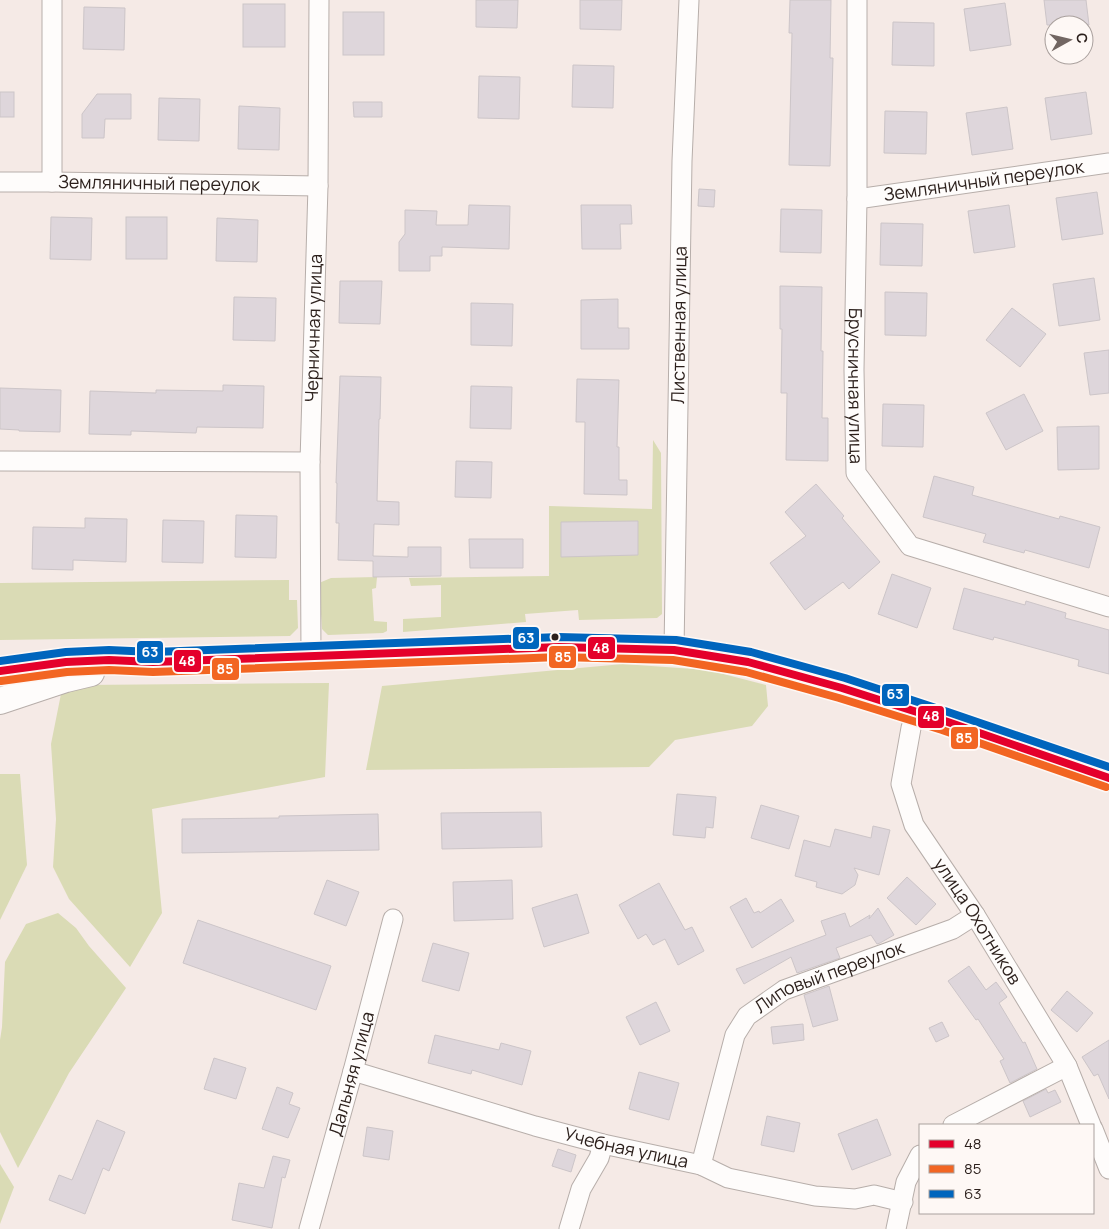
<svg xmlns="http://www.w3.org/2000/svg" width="1109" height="1229" font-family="Manrope,sans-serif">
<rect width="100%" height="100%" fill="#f5eae6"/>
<!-- green -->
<g fill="#dadbb5">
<polygon points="653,440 661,453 662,614 657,618 579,620 578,610 525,614 526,622 403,632 403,619 441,617 441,585 411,586 409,578 549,576 549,506 652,509"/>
<polygon points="377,577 376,588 372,589 374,621 387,622 387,631 383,633 328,635 322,629 319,583 331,578"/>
<polygon points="289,580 289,600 297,600 298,628 290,636 0,640 0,583"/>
<polygon points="623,664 708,670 766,685 768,706 752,726 675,740 649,767 366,770 382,686"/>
<polygon points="329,683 325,777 152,809 162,913 130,967 69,899 53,867 56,819 51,744 61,694 82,685"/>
<polygon points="0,774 20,774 27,865 0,920"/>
<polygon points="58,913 76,928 89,946 126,988 69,1073 18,1168 0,1132 0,1040 2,1027 5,962 26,924"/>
<polygon points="0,1164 14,1187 0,1224"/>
</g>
<!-- building -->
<g fill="#ded6db" stroke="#ccc5c8">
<polygon points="476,0 518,0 517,28 476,27"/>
<polygon points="580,0 622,0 621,30 580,29"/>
<polygon points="790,0 831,0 830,58 833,58 830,166 789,165 792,33 789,33"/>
<polygon points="1044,0 1086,0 1089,25 1047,25"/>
<polygon points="1005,3 1011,45 970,51 964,9"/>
<rect x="243" y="4" width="42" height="43"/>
<polygon points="84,7 125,8 124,50 83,49"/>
<rect x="343" y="12" width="41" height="43"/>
<polygon points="893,22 934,23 934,66 892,65"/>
<polygon points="573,65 614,66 613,108 572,107"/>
<polygon points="479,76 520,77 519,119 478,118"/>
<rect x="0" y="92" width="14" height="25"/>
<polygon points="1086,92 1092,134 1051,140 1045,98"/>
<polygon points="97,94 131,94 131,119 105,119 104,138 82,138 82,114"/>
<polygon points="159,98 200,99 199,141 158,140"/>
<polygon points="353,102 382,102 382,117 354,117"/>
<polygon points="239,106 280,108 279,150 238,149"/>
<polygon points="1007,107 1013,149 972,155 966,113"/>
<polygon points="885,111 927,112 926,154 884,153"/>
<polygon points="699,189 715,190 714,207 698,206"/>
<polygon points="1097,192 1103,234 1062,240 1056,198"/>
<polygon points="469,205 510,206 509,249 442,247 442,256 430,256 430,271 399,271 399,242 405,234 405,210 437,211 436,225 468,225"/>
<polygon points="581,205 631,205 632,224 620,224 621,249 582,249"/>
<polygon points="1009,205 1015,247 974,253 968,211"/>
<polygon points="781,209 822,210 821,253 780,252"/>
<polygon points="51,217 92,218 91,260 50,259"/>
<rect x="126" y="217" width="41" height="42"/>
<polygon points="217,218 258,220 257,262 216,261"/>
<polygon points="881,223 923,224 922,266 880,265"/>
<polygon points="1094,278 1100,320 1059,326 1053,284"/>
<polygon points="340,281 382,281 380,324 339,323"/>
<polygon points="780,286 822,287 821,351 823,351 822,418 828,418 828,461 786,460 787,393 781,393 782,329 780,329"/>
<polygon points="885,292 927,293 926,336 885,335"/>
<polygon points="234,297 276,298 275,341 233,340"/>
<polygon points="618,299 618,328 629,328 629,349 581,349 581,300"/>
<polygon points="471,303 513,304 512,346 471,345"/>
<polygon points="1012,308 1046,334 1020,367 986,340"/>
<polygon points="1109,350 1109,393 1090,395 1084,353"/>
<polygon points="340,376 381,377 380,419 379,419 377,501 399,502 399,525 374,524 373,556 408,557 408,547 441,547 441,576 373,577 373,561 338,560 339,523 336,523 337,483 336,483"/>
<polygon points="577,379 619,380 617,447 619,447 619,480 627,480 627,495 584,494 585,422 576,422"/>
<polygon points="223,385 264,386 263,428 197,427 196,433 131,431 131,435 89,434 90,391 156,393 156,390 223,391"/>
<polygon points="471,386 512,387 511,429 470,428"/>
<polygon points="0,388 61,390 60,432 19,431 19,430 0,429"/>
<polygon points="1024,394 1043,431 1006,450 986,413"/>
<polygon points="883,404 924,405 923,447 882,446"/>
<polygon points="1099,426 1099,469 1058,470 1057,427"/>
<polygon points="456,461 492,462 491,498 455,497"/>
<polygon points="934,476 974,487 972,495 1059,519 1060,516 1100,527 1089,568 1025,550 1024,553 983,542 986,534 923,517"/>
<polygon points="816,484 844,516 842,518 880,562 849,589 843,582 805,610 770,563 806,536 785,512"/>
<polygon points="236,515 277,516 276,558 235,557"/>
<polygon points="85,518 127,519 126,562 73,560 73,570 32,569 33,527 85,528"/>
<polygon points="163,520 204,521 203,563 162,562"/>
<polygon points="638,521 638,555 561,557 561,522"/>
<polygon points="469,539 523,539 523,568 470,568"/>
<polygon points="892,574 931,588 917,628 878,614"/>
<polygon points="964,588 1025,605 1026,601 1066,613 1065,618 1109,630 1109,674 1078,666 1079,660 994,637 993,640 953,629"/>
<polygon points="677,794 716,797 713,828 706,827 705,838 673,835"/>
<polygon points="761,805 799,816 789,849 751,838"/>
<polygon points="541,812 542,847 442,849 441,813"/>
<polygon points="378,814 379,850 182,853 182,819 279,818 279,816"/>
<polygon points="873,826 890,830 879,875 854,868 858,875 855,885 842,894 816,887 817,882 795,876 804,840 830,847 835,829 871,838"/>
<polygon points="907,877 936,904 916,925 887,898"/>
<polygon points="327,880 359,892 346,926 314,914"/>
<polygon points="512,880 513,919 454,921 453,882"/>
<polygon points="659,883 685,930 692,927 704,951 678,965 665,939 653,945 646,934 638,939 619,905"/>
<polygon points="577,894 589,933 544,947 532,908"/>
<polygon points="746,898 754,913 759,911 760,913 781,899 794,921 752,948 730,907"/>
<polygon points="878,908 894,935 880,943 877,944 871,935 836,948 840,958 797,973 791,957 744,984 736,969 826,935 821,921 845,913 850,927 870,915 869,919"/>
<polygon points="198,920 331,966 316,1010 183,963"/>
<polygon points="433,943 469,953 459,991 422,981"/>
<polygon points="969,966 986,990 996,982 1007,997 999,1003 1023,1043 1025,1042 1037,1069 1010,1083 1000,1061 1004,1059 978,1019 976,1020 948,981"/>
<polygon points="829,986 838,1020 813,1027 804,995"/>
<polygon points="1067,991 1093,1013 1077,1032 1051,1010"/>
<polygon points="656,1002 670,1031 640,1045 626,1017"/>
<polygon points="942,1022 949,1036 936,1042 929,1028"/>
<polygon points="803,1024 804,1040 773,1044 771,1027"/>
<polygon points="435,1035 499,1050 501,1043 531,1051 522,1085 472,1070 471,1074 428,1063"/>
<polygon points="1109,1040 1109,1099 1098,1074 1094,1076 1082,1057"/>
<polygon points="214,1058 246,1068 236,1099 204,1089"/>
<polygon points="639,1072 679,1083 669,1120 629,1109"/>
<polygon points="277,1087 293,1093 289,1104 300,1108 288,1138 262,1129"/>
<polygon points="1046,1089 1048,1093 1055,1090 1061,1102 1030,1117 1023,1101"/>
<polygon points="767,1116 800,1123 794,1152 761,1145"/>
<polygon points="877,1119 891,1155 852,1170 838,1134"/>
<polygon points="97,1120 125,1132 109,1171 103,1168 85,1214 49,1200 59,1175 72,1180"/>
<polygon points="367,1127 393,1131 389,1160 363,1156"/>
<polygon points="558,1149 576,1155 571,1172 552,1166"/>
<polygon points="273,1156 290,1160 285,1178 282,1177 272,1228 232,1220 239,1183 264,1188"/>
</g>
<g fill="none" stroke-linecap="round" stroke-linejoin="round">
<defs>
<g id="minor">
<path id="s1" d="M857 0V199L854 370 856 473 910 546 1109 607"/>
<path id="s2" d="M0 182H52L318 186"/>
<polyline points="52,182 52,0"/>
<path id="s3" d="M857 199 1109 163"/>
<polyline points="0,461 310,462"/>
<path id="s4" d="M674 650 682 161 689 0"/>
<path id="s5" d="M311 657 310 462 318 186 319 0"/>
<path id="s6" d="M916 712 911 728 901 784 914 825 975 915 1067 1066 1091 1125"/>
<path id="s7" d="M353 1071 535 1126 603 1144 701 1165 728 1178 815 1196 855 1199 874 1195 903 1202"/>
<polyline points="953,1125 1067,1066"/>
<polyline points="1093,1129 1109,1169"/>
<path id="s8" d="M701 1165 735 1035 747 1016 784 990 953 929 975 915"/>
<path id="s9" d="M309 1229 353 1071 393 919"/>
<polyline points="569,1229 581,1189 599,1158 603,1144"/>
<polyline points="896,1229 906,1182 920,1155"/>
</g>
<g id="secondary">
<polyline points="0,671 66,662 109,660 153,662 311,657 559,647 674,650 748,662 842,688 945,721 1109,778"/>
<polyline points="0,701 66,679 91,673"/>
</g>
</defs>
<!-- minor casing -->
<use href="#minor" stroke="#b7aeaa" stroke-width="21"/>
<!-- secondary casing -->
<use href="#secondary" stroke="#b7aeaa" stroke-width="28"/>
<!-- minor -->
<use href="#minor" stroke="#fefcfb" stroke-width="19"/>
<!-- secondary -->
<use href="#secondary" stroke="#fefcfb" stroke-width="26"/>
<defs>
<polyline id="bus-1" points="0,671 66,662 109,660 153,662 559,647 674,650 748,662 842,688 945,721 1109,778"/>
<polyline id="bus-2" points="1,681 67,672 109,670 153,672 559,657 673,660 746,672 839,698 942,730 1106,787"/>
<polyline id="bus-3" points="0,661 66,652 109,650 153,652 559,637 676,640 751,652 845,678 948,712 1109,767"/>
</defs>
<!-- bus-1 casing -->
<use href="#bus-1" stroke="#fef8f5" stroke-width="11"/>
<!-- bus-2 casing -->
<use href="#bus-2" stroke="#fef8f5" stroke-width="11"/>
<!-- bus-3 casing -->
<use href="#bus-3" stroke="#fef8f5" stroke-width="11"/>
<!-- bus-1 -->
<use href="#bus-1" stroke="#e4002b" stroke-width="8"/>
<!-- bus-2 -->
<use href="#bus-2" stroke="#f26522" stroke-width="8"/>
<!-- bus-3 -->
<use href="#bus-3" stroke="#0065bd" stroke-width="8"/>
</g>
<!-- markers -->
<circle fill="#2b1f1b" stroke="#fef8f5" stroke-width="2" cx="555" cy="637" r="4.5"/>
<g text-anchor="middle" stroke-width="4" stroke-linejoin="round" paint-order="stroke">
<!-- street labels -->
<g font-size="18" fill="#2b1f1b" stroke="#fef8f5">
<text dy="6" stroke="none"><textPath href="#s3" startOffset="128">Земляничный переулок</textPath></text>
<text dy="6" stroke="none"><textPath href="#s2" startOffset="159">Земляничный переулок</textPath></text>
<text dy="6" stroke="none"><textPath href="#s4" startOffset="325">Лиственная улица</textPath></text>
<text dy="6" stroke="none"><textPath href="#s5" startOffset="329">Черничная улица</textPath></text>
<text dy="6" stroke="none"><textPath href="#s1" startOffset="386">Брусничная улица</textPath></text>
<text dy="6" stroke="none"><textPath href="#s6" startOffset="232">улица Охотников</textPath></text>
<text dy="6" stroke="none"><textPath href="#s8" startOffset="249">Липовый переулок</textPath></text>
<text dy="6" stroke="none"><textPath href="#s9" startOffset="161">Дальняя улица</textPath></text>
<text dy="6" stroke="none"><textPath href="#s7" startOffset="284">Учебная улица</textPath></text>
</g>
</g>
<g stroke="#fef8f5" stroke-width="2">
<rect x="512" y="626" width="28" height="24" rx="5" fill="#0065bd"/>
<rect x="587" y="636" width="29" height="24" rx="5" fill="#e4002b"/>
<rect x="136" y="640" width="28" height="24" rx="5" fill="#0065bd"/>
<rect x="548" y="645" width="29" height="24" rx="5" fill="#f26522"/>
<rect x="173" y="649" width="29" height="24" rx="5" fill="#e4002b"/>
<rect x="211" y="657" width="29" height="24" rx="5" fill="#f26522"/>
<rect x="881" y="683" width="29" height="24" rx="5" fill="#0065bd"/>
<rect x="917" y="705" width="28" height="24" rx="5" fill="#e4002b"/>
<rect x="950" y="726" width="29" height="24" rx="5" fill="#f26522"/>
</g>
<g font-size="14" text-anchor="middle" font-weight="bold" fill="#fff">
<text x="526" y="643">63</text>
<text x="601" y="653">48</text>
<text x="150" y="657">63</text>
<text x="563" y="662">85</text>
<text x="187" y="666">48</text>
<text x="225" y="674">85</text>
<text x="895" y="699">63</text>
<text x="931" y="721">48</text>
<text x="964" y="743">85</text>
</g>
<!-- legend -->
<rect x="919" y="1124" width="175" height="90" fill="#fef8f5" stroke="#aaa19e"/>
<rect x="929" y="1140" width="25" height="8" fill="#e4002b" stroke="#aaa19e"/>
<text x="964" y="1149" font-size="15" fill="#2b1f1b">48</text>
<rect x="929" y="1165" width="25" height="8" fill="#f26522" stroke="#aaa19e"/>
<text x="964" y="1174" font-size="15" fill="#2b1f1b">85</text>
<rect x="929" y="1190" width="25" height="8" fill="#0065bd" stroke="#aaa19e"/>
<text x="964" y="1199" font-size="15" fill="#2b1f1b">63</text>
<!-- north arrow -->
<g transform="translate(1069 40) rotate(82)"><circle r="24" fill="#fef8f5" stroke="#aaa19e"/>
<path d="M0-4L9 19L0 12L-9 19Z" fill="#726662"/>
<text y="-8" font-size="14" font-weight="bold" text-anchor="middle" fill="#2b1f1b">С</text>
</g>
</svg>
